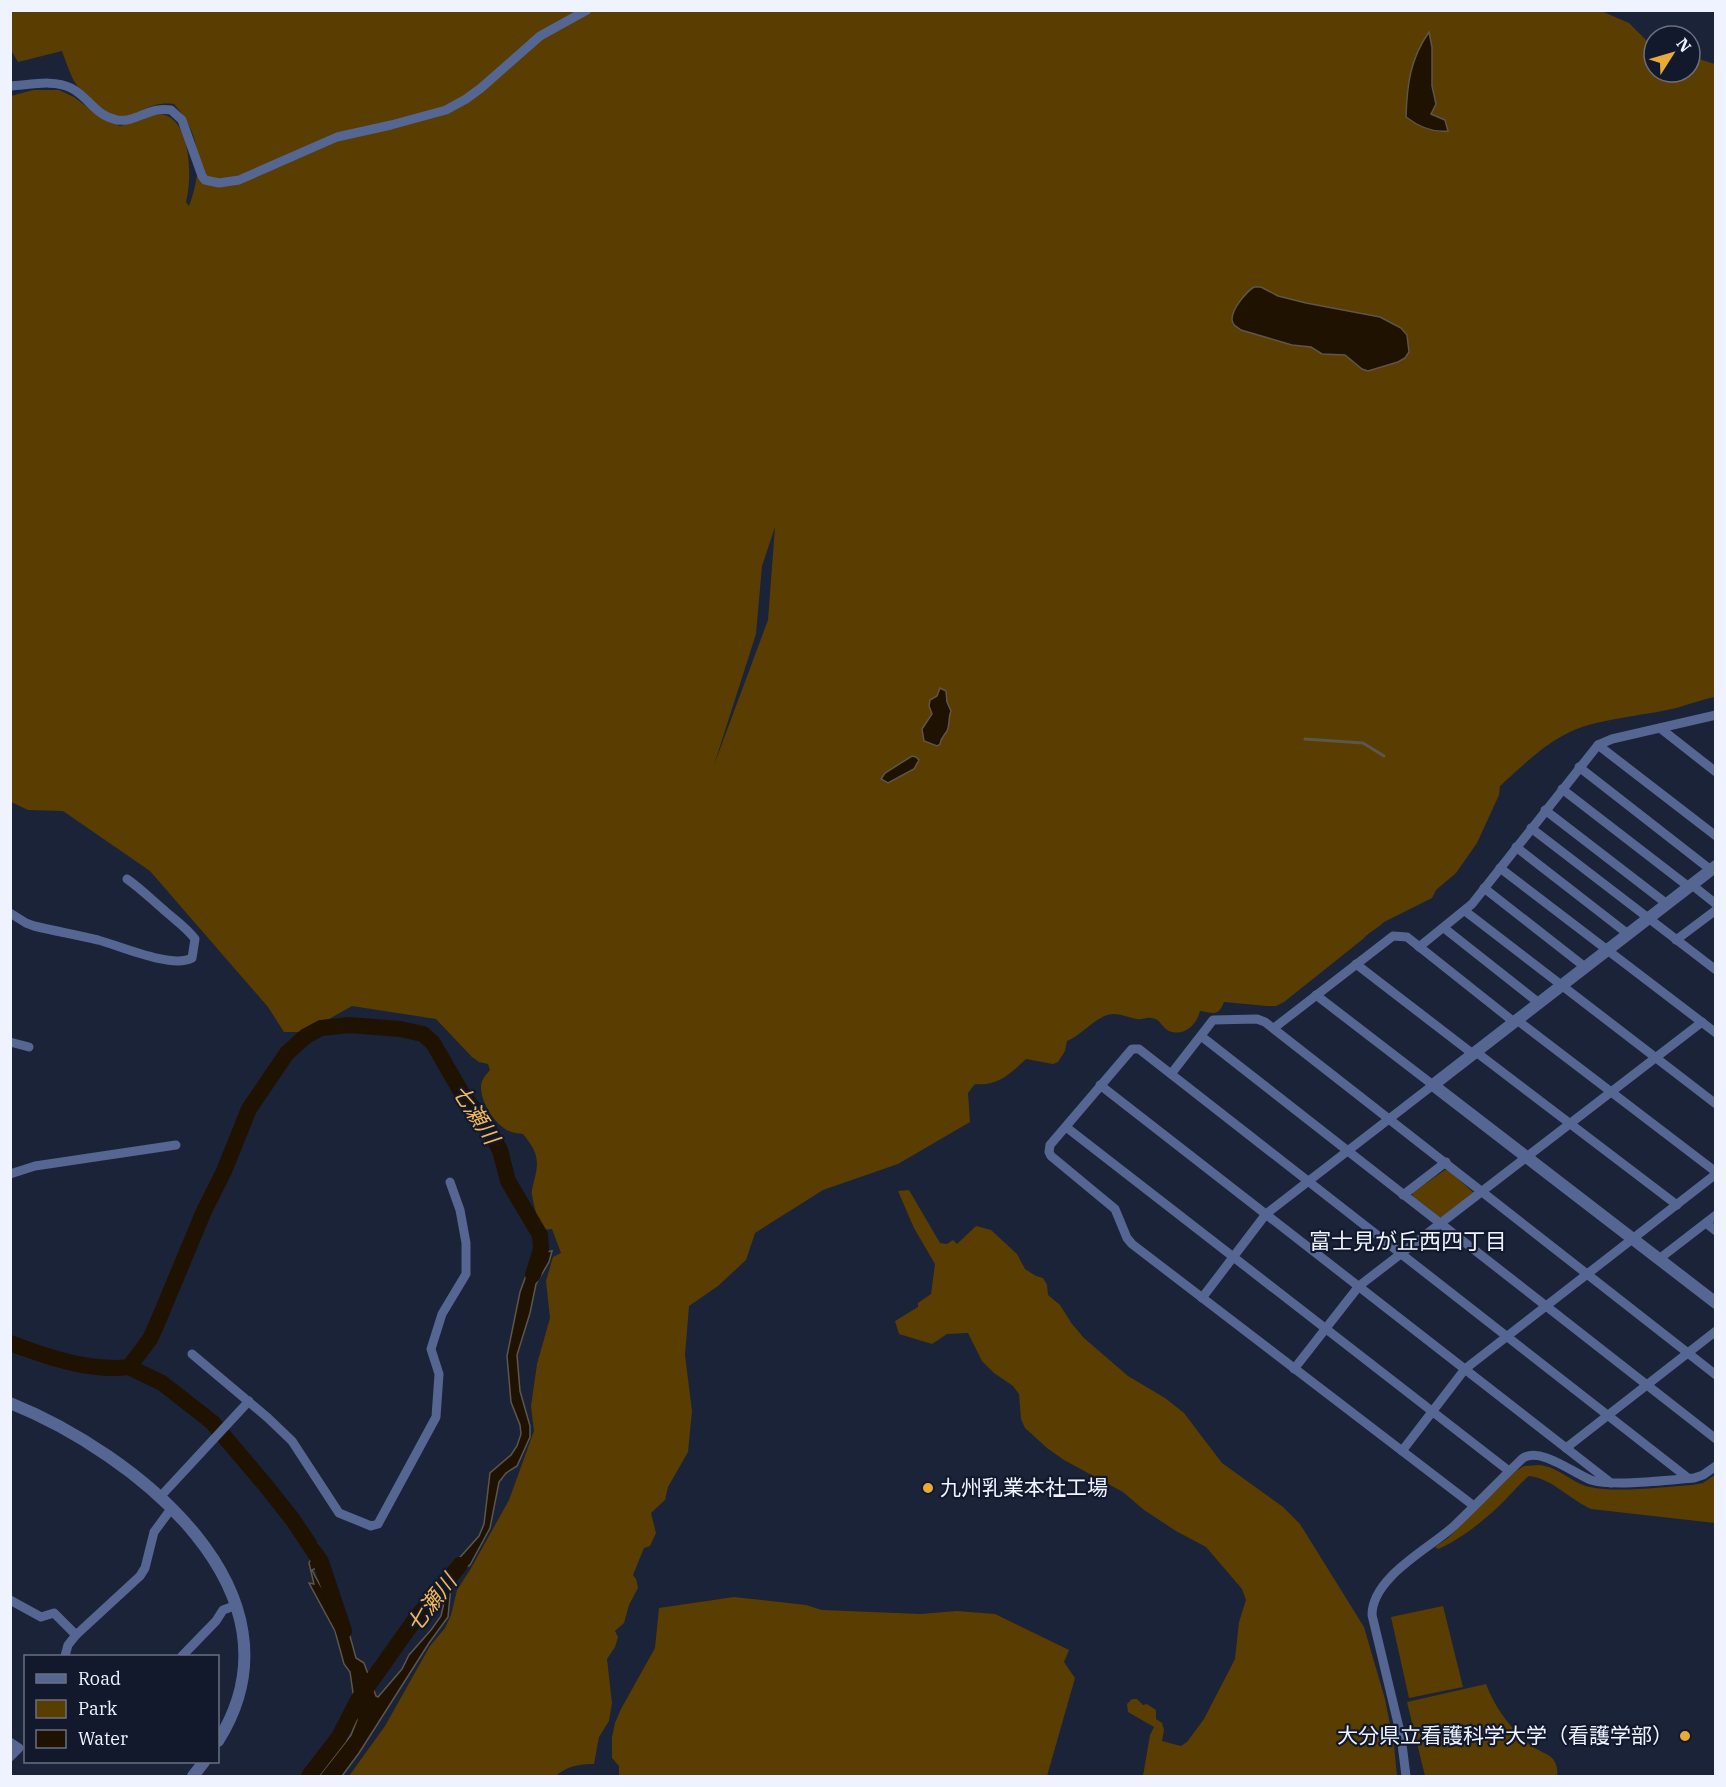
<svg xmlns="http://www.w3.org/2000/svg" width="1726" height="1787" font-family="'IBM Plex Serif','Noto Sans JP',serif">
<rect width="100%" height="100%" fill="#1b2338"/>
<!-- green -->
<g fill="#5a3d00" fill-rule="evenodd">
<path d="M1599 10 1629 23 1648 42 1654 43V72H1690V52L1702 60 1715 64V697C1699 700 1683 707 1667 710 1635 717 1593 719 1564 735 1540 748 1520 768 1500 786L1499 795 1477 843 1456 873 1436 890 1432 898 1384 922C1377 929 1370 931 1363 939L1284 1002 1276 1006H1267L1224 1002C1218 1018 1212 1012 1200 1011 1197 1024 1185 1037 1169 1031 1162 1028 1160 1018 1151 1018 1146 1017 1142 1020 1137 1019 1130 1018 1122 1014 1114 1014 1097 1014 1083 1035 1067 1041L1065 1051 1058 1062 1053 1064 1026 1059C1010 1074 998 1086 975 1084L968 1093 970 1122 898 1164 823 1190 755 1233 746 1260 718 1286 689 1306 685 1355 692 1411 688 1452 668 1487 665 1500 651 1513 656 1533 650 1546 644 1548 633 1575 636 1579 638 1588 629 1605 624 1623 615 1631 618 1637 615 1647 607 1659 612 1703 609 1721 599 1737 594 1764C579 1764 567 1766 556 1776H349L385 1726 430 1646 445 1628 451 1615 457 1590 470 1570 509 1500 534 1431 531 1406 537 1364 550 1318 546 1281 553 1257 561 1253 552 1229 542 1230C537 1218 534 1207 532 1195 531 1191 533 1186 534 1181 540 1160 537 1151 523 1134 519 1133 513 1133 509 1131 495 1125 481 1103 481 1087 481 1080 485 1076 490 1070L488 1064 479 1062 472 1057 436 1019 352 1006 306 1032H284L268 1007 150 871 63 811 28 810 11 802V96L33 90H59L74 97 100 117 120 126C131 122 155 111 165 115 192 124 192 180 186 202L189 206C203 168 202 136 174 104 151 101 146 112 125 116 107 119 79 93 72 77 68 68 65 59 62 51L18 62 11 50V11ZM775 527 768 620 714 765 756 634 762 566Z"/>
<polygon points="1445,1170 1448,1170 1474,1193 1442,1217 1439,1217 1413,1196 1412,1193"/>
<polygon points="909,1190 940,1243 947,1244 953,1240 957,1244 976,1226 991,1230 1017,1254 1025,1269 1036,1276 1043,1278 1047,1285 1048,1295 1060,1305 1072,1324 1084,1338 1128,1376 1165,1398 1184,1413 1222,1463 1283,1507 1300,1524 1364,1627 1385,1699 1394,1745 1397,1776 1143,1776 1150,1735 1154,1727 1128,1712 1127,1704 1132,1699 1137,1699 1143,1705 1147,1704 1156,1710 1156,1719 1162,1723 1164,1730 1162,1741 1181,1746 1187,1742 1204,1719 1235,1659 1239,1622 1246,1600 1242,1589 1206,1547 1176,1531 1144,1510 1123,1492 1064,1460 1047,1448 1025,1428 1021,1419 1019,1394 1013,1386 994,1373 982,1361 968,1333 947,1334 932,1344 899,1334 895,1321 918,1307 918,1303 931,1294 935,1264 914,1228 898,1191"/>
<path d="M1540 1465C1561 1468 1571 1483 1590 1487 1616 1493 1664 1487 1692 1485L1703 1483 1715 1475V1523L1591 1509C1569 1499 1553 1479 1529 1476 1520 1483 1514 1491 1506 1499 1489 1517 1460 1540 1438 1549L1435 1547 1448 1538 1516 1471 1524 1466Z"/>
<polygon points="734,1597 806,1605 822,1610 921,1614 957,1611 995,1614 1069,1650 1064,1662 1075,1678 1047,1776 619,1776 619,1766 612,1758 612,1737 615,1723 621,1709 655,1648 659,1608"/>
<polygon points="1443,1606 1463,1687 1409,1698 1391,1617"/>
<path d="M1486 1684C1495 1708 1512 1731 1533 1747 1539 1751 1549 1754 1553 1759 1557 1764 1558 1771 1557 1776H1425L1407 1702Z"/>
</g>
<!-- water -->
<g fill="#1f1200" stroke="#5d564c" stroke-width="1.5">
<path d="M1429 32 1432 47V86L1436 104 1431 114 1445 120 1448 131C1432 133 1419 127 1406 117 1407 85 1410 59 1429 32Z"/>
<path d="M1254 287H1261L1278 296 1306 303 1380 317 1401 328 1407 335 1409 352 1405 358 1398 362 1368 371 1362 369 1345 355 1322 354 1311 347 1292 345 1241 330C1237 327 1232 325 1232 319 1232 309 1246 292 1254 287Z"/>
<path d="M940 688 946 691 947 702 951 711C948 718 950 725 947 731 944 736 941 737 940 744L937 746 924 741 922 729 932 714 929 706 930 700 937 696Z"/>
<polygon points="912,756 916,757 919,760 914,769 888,783 881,779 885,773"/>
<path d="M552 1251 549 1262 536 1284 530 1313 517 1355 520 1391 530 1426V1437L517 1466 506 1473 499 1482 490 1528 470 1565 465 1568 462 1565 451 1586 448 1617 429 1643 359 1753 342 1776H319L351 1735 357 1720 350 1672 344 1664 335 1631 309 1583 314 1584 309 1563 312 1557 303 1544 308 1545 313 1551 317 1554 318 1551 310 1541 311 1537 318 1544 324 1557 313 1562 316 1568 312 1570C320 1588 332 1602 342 1618 350 1630 352 1645 356 1658L364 1663 376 1696 378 1697 402 1669 409 1655 431 1630 441 1616 447 1590V1577L454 1564 479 1536 484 1524 490 1473 511 1455 517 1446 521 1434 520 1425 511 1402 507 1356 520 1292 534 1254Z"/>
</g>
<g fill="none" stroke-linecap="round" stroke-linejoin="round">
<!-- stream -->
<polyline stroke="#5d564c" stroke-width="3" points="1305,739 1363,743 1384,756"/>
<!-- river -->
<g stroke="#1f1200" stroke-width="16">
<path d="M10 1343C47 1357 91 1372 129 1367L150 1339 156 1326 204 1211 224 1171 249 1109 287 1053 306 1036 321 1028 349 1025 400 1029 423 1034 433 1043 463 1095 486 1125 500 1150 508 1181 540 1235 541 1249 533 1275"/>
<polyline points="129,1367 162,1383 212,1422 267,1487 293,1520 321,1562 344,1631"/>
<polyline points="309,1776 339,1737 358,1700 416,1618 460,1565"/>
</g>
<!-- minor -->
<g stroke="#556692" stroke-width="9">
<path d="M10 86C29 85 54 79 71 88 89 97 94 115 117 120 135 123 150 106 171 110L182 120 202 176 205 180 219 183 239 180 337 137 391 125 446 110 466 99 481 88 540 36 587 10"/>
<polyline points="1660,728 1716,772"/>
<polyline points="1598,745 1716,836"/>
<polyline points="1579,767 1711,870"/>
<polyline points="1562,789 1689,887"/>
<polyline points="1545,810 1667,904"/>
<polyline points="1531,828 1716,970"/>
<polyline points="1516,847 1628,934"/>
<polyline points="1500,868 1716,1033"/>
<polyline points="1692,885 1716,904"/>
<polyline points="1484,888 1585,967"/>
<polyline points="1465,911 1716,1104"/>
<path d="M10 913 26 923 34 926C55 931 77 935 98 940 120 946 172 969 192 958L195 939C186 927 175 920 164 910 151 899 140 888 127 879"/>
<polyline points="1444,928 1539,1003"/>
<polyline points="1676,940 1716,910"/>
<polyline points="1419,947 1472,904 1598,745 1612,739 1716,715"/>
<polyline points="1356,964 1473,1054"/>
<polyline points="1517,1020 1716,1172"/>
<polyline points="1274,1028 1393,936 1407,937 1514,1022"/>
<polyline points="1201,1036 1716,1439"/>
<polyline points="10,1042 29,1047"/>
<polyline points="1476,1052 1677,1205"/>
<polyline points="1171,1074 1213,1020 1257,1019 1265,1022 1716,1375"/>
<polyline points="1100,1085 1611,1483"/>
<polyline points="1066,1127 1509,1471"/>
<polyline points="10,1174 35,1166 176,1145"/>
<polyline points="1403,1195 1446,1162"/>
<polyline points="1706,1223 1716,1231"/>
<polyline points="1659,1259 1716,1215"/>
<polyline points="1202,1298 1266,1214 1433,1085 1316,995"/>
<polyline points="192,1354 268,1418 292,1441 339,1513 371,1526 378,1524 436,1417 439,1374 431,1349 442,1314 466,1274 466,1243 460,1210 450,1182"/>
<polyline points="1294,1369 1359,1286 1702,1022"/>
<polyline points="1566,1448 1716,1331"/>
<polyline points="1402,1451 1465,1369 1716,1174"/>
<polyline points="160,1497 249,1401"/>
<polyline points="1474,1506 1132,1244 1127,1238 1115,1209 1051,1156 1049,1152 1050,1145 1132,1049 1139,1049 1688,1478"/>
<polyline points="10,1600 41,1617 54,1613 76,1635 68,1645 65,1656"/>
<polyline points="76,1635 140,1576 145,1568 154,1532 171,1509"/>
<polyline points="182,1656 216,1621 223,1610 237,1605"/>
<polyline points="10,1742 19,1748 10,1757"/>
<path d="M1406 1776 1401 1736 1372 1615C1372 1577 1429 1549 1454 1526 1477 1504 1500 1480 1523 1458 1541 1447 1573 1473 1591 1480 1613 1487 1669 1480 1694 1478L1703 1475 1716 1466"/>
</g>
<!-- tertiary -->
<g stroke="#556692" stroke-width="12">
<polyline points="1716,866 1433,1085 1716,1303"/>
<path d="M10 1403C134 1453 312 1592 218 1741"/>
<polyline points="193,1776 204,1762"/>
</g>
</g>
<!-- markers -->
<g fill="#e9ab38" stroke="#12192d" stroke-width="2">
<circle cx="928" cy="1488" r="6"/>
<circle cx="1685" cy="1736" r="6"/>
</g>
<g text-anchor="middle" stroke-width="4.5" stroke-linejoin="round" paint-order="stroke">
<!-- poi labels -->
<g font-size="21" fill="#eef3ff" stroke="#12192d" text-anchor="start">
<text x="940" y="1495">九州乳業本社工場</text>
<text x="1673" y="1743" text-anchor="end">大分県立看護科学大学（看護学部）</text>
</g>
<!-- water labels -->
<g font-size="22" font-style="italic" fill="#f2b856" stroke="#12192d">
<text transform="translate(476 1114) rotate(57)" y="8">七瀬川</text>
<text transform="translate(431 1603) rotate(-52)" y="8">七瀬川</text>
</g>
<!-- neighbourhood labels -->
<g font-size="22" fill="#eef3ff" stroke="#12192d">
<text x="1408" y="1249">富士見が丘西四丁目</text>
</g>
</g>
<!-- border -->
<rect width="1726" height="1787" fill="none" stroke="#eef3ff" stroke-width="24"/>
<!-- legend -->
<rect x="24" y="1655" width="195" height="108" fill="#12192d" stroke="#6a7081" stroke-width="1.5"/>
<rect x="36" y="1674" width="30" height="9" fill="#556692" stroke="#6a7081" stroke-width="1.5"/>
<text x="78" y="1685" font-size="18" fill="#eef3ff">Road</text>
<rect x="36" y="1700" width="30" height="18" fill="#5a3d00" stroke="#6a7081" stroke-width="1.5"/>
<text x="78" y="1715" font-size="18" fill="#eef3ff">Park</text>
<rect x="36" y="1730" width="30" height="18" fill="#1f1200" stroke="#6a7081" stroke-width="1.5"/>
<text x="78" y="1745" font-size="18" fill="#eef3ff">Water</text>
<!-- north arrow -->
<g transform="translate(1672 54) rotate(53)"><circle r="28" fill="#12192d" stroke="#6a7081" stroke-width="1.5"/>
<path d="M0-4.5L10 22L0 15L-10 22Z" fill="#e9ab38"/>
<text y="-9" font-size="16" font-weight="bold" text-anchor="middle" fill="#eef3ff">N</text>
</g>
</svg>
